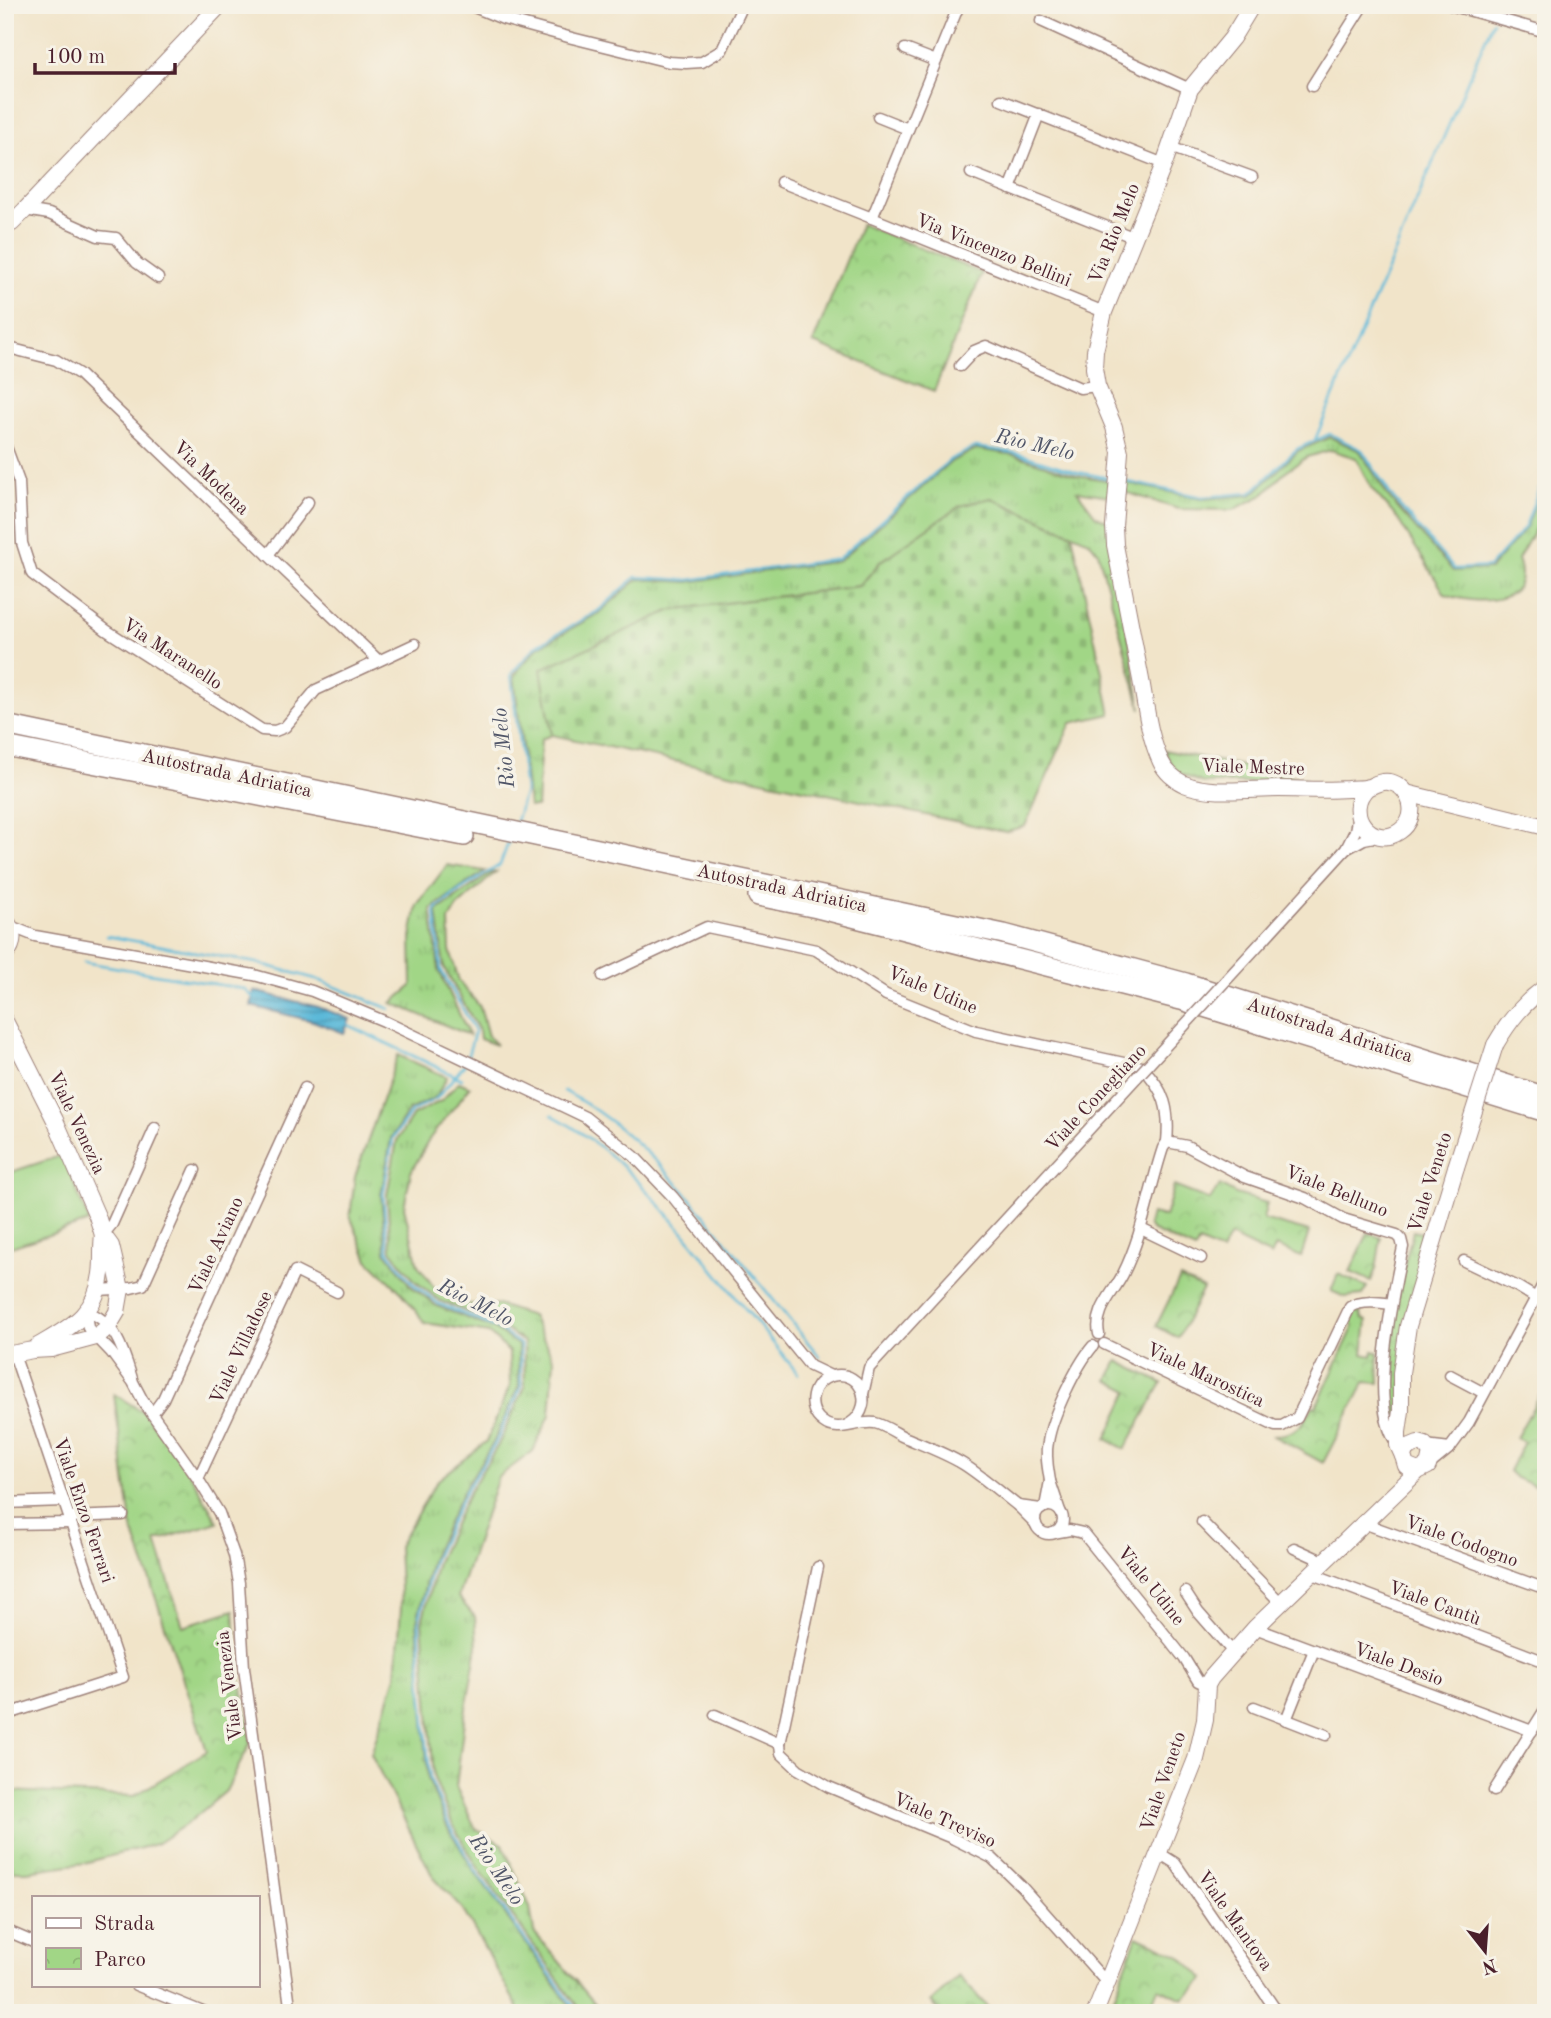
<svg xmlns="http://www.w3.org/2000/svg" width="1551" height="2018" font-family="'Old Standard TT',serif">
<defs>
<pattern id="grass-tufts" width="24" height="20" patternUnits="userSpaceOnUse" patternTransform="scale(1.75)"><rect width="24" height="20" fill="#a1d686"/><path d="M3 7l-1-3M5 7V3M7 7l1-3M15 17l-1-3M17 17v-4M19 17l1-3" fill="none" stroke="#8cb774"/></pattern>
<pattern id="cemetery-stones" width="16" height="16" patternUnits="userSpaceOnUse" patternTransform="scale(1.75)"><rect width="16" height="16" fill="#a1d686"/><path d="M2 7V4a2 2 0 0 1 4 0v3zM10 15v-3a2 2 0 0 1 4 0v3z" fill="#8cb774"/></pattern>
<pattern id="park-crowns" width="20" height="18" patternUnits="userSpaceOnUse" patternTransform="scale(1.75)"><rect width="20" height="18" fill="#a1d686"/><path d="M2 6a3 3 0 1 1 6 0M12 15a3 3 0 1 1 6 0" fill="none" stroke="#8cb774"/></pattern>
<pattern id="water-rules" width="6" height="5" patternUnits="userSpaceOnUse" patternTransform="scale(1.75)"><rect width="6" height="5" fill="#5bb9d9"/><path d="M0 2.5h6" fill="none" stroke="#4d96b0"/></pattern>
</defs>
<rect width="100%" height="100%" fill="#f7f3e8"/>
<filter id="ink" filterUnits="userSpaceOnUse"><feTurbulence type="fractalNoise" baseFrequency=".0143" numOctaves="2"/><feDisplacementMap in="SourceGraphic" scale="14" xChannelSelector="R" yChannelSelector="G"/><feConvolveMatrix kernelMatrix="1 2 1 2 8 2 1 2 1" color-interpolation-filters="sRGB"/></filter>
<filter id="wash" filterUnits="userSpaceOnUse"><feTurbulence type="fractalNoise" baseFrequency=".00686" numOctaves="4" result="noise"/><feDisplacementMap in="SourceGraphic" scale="28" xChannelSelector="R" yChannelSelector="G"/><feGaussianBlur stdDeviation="1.57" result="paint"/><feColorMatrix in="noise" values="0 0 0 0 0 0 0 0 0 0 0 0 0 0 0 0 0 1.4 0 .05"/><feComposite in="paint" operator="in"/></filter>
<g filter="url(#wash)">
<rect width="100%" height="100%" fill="#f1e4c9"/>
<!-- grass -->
<g fill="url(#grass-tufts)" stroke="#767a58" stroke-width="2">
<path d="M1330 437 1360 451 1390 499 1453 571 1490 569 1526 528 1541 490 1546 486V510L1518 559C1535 607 1474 605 1445 594L1397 518 1371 488 1356 458 1331 450 1307 457 1286 471 1263 495 1233 510 1178 509 1122 491V482L1202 499 1252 495 1298 451Z"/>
<polygon points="976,449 1015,455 1076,475 1112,481 1110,496 1077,491 1096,516 1108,521 1141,709 1098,552 1089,541 991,498 881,561 860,586 672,610 542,669 552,735 541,739 537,807 529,807 514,675 537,648 599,613 638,579 688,582 839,561 952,461"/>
<polygon points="1164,750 1305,779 1302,783 1203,783 1180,774 1172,766"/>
<polygon points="447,865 485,871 431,909 439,970 469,1035 392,1003 412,986 411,937 417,905"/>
<polygon points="496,872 457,907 449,920 450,950 459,981 480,1007 488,1036 496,1045 480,1039 479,1031 444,968 437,911 491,873"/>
<polygon points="398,1055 447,1077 436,1097 409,1110 391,1138 381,1195 386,1252 410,1285 437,1306 494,1329 518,1345 519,1386 493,1443 463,1491 431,1560 417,1621 428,1779 447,1826 473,1869 575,2013 521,2013 462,1908 433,1877 371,1754 396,1676 401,1608 398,1546 437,1481 487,1441 510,1386 509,1352 489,1333 425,1323 402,1293 368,1260 350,1216 355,1177"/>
<polygon points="459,1082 470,1087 430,1138 411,1172 404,1207 418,1265 436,1290 462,1304 498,1305 532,1316 554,1360 550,1415 533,1451 498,1477 458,1597 475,1617 477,1647 464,1720 456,1787 475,1828 503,1845 530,1907 534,1932 603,2013 582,2013 477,1866 452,1823 434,1778 422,1622 437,1562 468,1494 498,1445 525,1387 524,1342 497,1324 440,1301 415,1281 391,1250 387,1195 397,1140 413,1115 441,1101"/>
<polygon points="1413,1231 1426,1234 1421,1257 1397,1426 1391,1421 1388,1362 1398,1290"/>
</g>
<!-- cemetery -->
<polygon fill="url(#cemetery-stones)" stroke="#767a58" stroke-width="2" points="991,498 1072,534 1111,714 1071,723 1025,826 1005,832 552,735 541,669 672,610 860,586 881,561 960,506"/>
<!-- park -->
<g fill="url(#park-crowns)" stroke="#767a58" stroke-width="2">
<polygon points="861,224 982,273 934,391 813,343"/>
<polygon points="1220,1185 1236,1194 1267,1203 1263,1219 1309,1232 1301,1257 1276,1246 1271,1256 1230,1236 1221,1252 1199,1242 1195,1250 1151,1230 1148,1225 1151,1214 1165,1217 1174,1186 1210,1200"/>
<polygon points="1368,1233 1381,1238 1376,1269 1371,1281 1350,1272"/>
<polygon points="1338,1274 1367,1287 1362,1295 1345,1297 1331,1291"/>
<polygon points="1180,1278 1203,1289 1178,1338 1156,1326"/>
<path d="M1360 1311 1362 1318 1367 1321 1363 1354 1372 1356 1373 1351 1378 1352 1379 1383 1365 1382 1323 1463 1272 1435C1295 1436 1304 1425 1313 1406L1316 1407 1354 1326 1351 1323 1355 1312Z"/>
<polygon points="1118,1361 1162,1383 1125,1449 1106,1439 1129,1391 1108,1380"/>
<polygon points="1541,1393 1546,1396 1546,1490 1516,1478 1509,1471 1524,1442 1516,1438"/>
<polygon points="114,1394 145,1413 187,1469 218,1522 156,1541 183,1626 234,1610 237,1656 251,1742 226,1791 188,1823 156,1844 84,1863 27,1871 5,1871 5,1791 134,1796 207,1751 131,1524"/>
<polygon points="1137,1936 1179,1955 1205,1979 1184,1999 1158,1988 1148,2013 1108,2013"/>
<polygon points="959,1976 993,2013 941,2013 931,2002"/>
</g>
<!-- garden -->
<polygon fill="#a1d686" stroke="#767a58" stroke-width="2" points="63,1155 89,1222 5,1249 5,1174"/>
<!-- water -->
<polygon fill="url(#water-rules)" stroke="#526c82" stroke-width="2" points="254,991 318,1007 350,1019 344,1033 313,1021 251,1006"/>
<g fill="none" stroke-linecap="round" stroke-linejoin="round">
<!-- stream -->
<g stroke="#5bb9d9" stroke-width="2.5">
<polyline points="1315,440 1493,21"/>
<polyline points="1123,481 1202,497 1251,493 1297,449 1330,434 1362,450 1392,497 1454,569 1489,567 1525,527 1539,489 1546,483"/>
<polyline points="515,825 525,791 511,674 536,646 598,611 636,577 688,580 838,559 951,459 975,447 1016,453 1077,472 1114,479"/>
<polyline points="107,936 257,963 316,979 390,1009"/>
<polyline points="84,962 244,989 253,997"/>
<polyline points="348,1025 462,1079"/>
<polyline points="467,1058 475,1031 441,970 435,910 460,890 500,865 510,838"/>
<polyline points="465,1064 437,1098 411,1112 393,1138 383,1195 388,1251 412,1283 439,1304 495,1327 520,1344 521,1387 495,1444 465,1492 433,1561 419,1621 422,1688 430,1779 449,1825 474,1868 578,2013"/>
<path d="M564 1091C633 1128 680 1185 728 1244 759 1282 789 1320 820 1357"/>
<path d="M552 1115C617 1150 661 1205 707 1261 737 1299 768 1336 798 1374"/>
</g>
</g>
</g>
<g filter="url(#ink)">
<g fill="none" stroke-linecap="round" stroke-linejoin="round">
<defs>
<g id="street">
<polyline points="469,5 503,19 572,38 669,62 686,63 702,62 722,50 743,5"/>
<polyline points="959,5 872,218 1104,312"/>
<polyline points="1450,5 1546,32"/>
<polyline points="1041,21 1190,89"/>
<polyline points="905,49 936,61"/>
<polyline points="1312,86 1363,5"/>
<polyline points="1001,100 1164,164"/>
<polyline points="878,117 908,129"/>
<polyline points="1170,147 1252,177"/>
<polyline points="971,173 1135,238"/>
<polyline points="781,182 872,218"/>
<polyline points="1010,189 1039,114"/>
<polyline points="25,210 49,214 98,236 116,238 137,263 158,278"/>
<polyline points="5,347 56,360 79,374 378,660"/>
<polyline points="960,366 974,351 986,346 1080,388 1097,386"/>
<polyline points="5,444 19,482 22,543 32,574 106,630 262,730 275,731 285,727 316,690 415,644"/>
<polyline points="268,555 308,502"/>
<polyline points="1346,849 1364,839 1379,836"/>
<polyline points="10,926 35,936 254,975 312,991 384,1021 585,1117 634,1156 673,1197 810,1366 831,1376"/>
<polyline points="1265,938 1346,849 1355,831 1358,815"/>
<path d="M603 976 707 927 816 950 886 995 976 1031 1142 1067C1165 1090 1170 1110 1167 1142"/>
<polyline points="1141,1229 1201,1258"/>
<polyline points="103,1235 112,1224 155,1128"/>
<polyline points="1464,1261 1518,1287 1546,1304"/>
<polyline points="99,1290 131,1288 143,1285 195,1170"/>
<path d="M1099 1334C1094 1310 1113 1294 1123 1274 1143 1234 1149 1190 1163 1148L1167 1142 1187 1146 1245 1177 1305 1198 1343 1219 1397 1235 1401 1239 1403 1247C1394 1292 1366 1408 1398 1445"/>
<path d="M1104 1344 1275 1426H1282L1297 1418 1350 1307C1361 1300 1378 1302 1391 1304"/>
<polyline points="1450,1375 1484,1393"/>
<path d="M133 1382C125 1356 116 1319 86 1312L88 1328 111 1352 133 1382 143 1401 198 1479 219 1513 234 1555 239 1583 244 1668 291 2013"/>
<polyline points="863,1394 869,1368 1137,1077"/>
<polyline points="152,1414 163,1399 305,1088"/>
<path d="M845 1426C877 1412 864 1368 832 1376 811 1381 805 1409 823 1422 838 1434 858 1420 875 1423 884 1425 896 1433 904 1437 923 1445 945 1453 963 1464 982 1476 1000 1492 1018 1506"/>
<polyline points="1425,1445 1450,1448 1428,1466"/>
<polyline points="1450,1448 1469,1422 1546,1279"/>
<polyline points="198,1479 295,1271 337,1292"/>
<path d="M1050 1481C1048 1468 1045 1455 1048 1442 1052 1416 1076 1366 1093 1346"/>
<polyline points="5,1503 64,1501"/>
<circle cx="1049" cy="1520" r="14"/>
<polyline points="1045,1507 1050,1481 1060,1511"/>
<polyline points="69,1517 123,1515"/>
<polyline points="1202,1522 1281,1603"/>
<polyline points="5,1524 71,1523"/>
<polyline points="1036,1524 1018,1506 1041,1509"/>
<polyline points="1366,1524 1546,1589"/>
<polyline points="1053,1533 1070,1530 1083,1533 1184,1658 1198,1681 1207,1685"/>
<polyline points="1294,1548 1325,1562"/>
<polyline points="818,1567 780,1744 781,1753 798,1769 829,1787 954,1839 992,1858 1021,1886 1107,1983"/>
<polyline points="1313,1574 1546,1662"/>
<polyline points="1185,1592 1198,1612 1232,1651"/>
<polyline points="1255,1628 1532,1731"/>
<polyline points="1254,1707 1326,1735"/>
<polyline points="5,1715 123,1677 14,1354"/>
<polyline points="715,1715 780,1744"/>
<polyline points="1286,1720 1314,1650"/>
<polyline points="1494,1791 1546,1708"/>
<polyline points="1159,1853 1175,1863 1278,2013"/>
<polyline points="5,1930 33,1942"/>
<polyline points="136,1985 205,2013"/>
</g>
<g id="secondary">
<path d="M1252 5 1232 38 1190 89 1164 164 1104 312 1095 351 1094 368 1097 386 1114 427 1120 452 1114 526 1115 545C1124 590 1132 635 1141 680 1146 707 1149 737 1161 762 1165 771 1175 780 1184 784 1211 795 1250 789 1279 789 1302 789 1325 791 1348 789 1354 788 1363 789 1369 787 1376 784 1381 781 1389 782 1412 786 1420 817 1400 831 1372 851 1341 811 1368 787"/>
<polyline points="5,225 12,223 25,210 220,5"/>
<polyline points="1406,793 1546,827"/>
<path d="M5 920C15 931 15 944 5 955"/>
<polyline points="5,1021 55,1120 97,1216 103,1235 111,1246 121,1289 117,1312 108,1327 96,1337 51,1349 33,1350 5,1355"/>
<path d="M1495 1045C1509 1021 1523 1003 1546 987"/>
<path d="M38 1346C70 1327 96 1315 101 1274 103 1261 101 1248 103 1235"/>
<polyline points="1403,1456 1398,1445 1398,1432 1401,1411 1401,1373 1408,1326 1456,1167"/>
<polyline points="1095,2013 1196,1759 1205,1720 1207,1685 1211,1678 1255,1628 1418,1471 1428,1466 1431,1453 1425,1445 1418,1443 1406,1448 1403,1456 1406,1466 1418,1471"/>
</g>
<g id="highway">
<polyline points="5,725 1004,934 1186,983 1546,1097"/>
<polyline points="5,746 464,836"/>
<polyline points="758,896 817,908 1181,1000 1546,1112"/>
</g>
</defs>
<!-- street casing -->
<use href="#street" stroke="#9e827a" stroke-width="13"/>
<!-- secondary casing -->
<use href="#secondary" stroke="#9e827a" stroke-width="18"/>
<!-- highway casing -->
<use href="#highway" stroke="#9e827a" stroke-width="22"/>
<!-- street -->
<use href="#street" stroke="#fff" stroke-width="10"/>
<!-- secondary -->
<use href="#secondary" stroke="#fff" stroke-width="16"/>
<!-- highway -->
<use href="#highway" stroke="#fff" stroke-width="19"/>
<defs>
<polyline id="street-bridge" points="1137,1077 1265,938"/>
<polyline id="secondary-bridge" points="1456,1167 1495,1045"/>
</defs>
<!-- street-bridge casing -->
<use href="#street-bridge" stroke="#9e827a" stroke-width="13" stroke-linecap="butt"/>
<!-- secondary-bridge casing -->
<use href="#secondary-bridge" stroke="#9e827a" stroke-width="18" stroke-linecap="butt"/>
<!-- street-bridge -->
<use href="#street-bridge" stroke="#fff" stroke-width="10"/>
<!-- secondary-bridge -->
<use href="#secondary-bridge" stroke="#fff" stroke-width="16"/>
</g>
</g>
<g text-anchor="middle" stroke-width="7" stroke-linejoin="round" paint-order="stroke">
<!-- street labels -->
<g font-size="19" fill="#4a1f2b" stroke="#f7f3e8">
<text transform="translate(1113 233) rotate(-68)" y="7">Via Rio Melo</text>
<text transform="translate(994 249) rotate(22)" y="7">Via Vincenzo Bellini</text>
<text transform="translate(212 477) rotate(44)" y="7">Via Modena</text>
<text transform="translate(173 653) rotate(33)" y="7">Via Maranello</text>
<text transform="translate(1253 766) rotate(2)" y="7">Viale Mestre</text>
<text transform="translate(227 772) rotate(12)" y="7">Autostrada Adriatica</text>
<text transform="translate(782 887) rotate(12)" y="7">Autostrada Adriatica</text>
<text transform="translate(933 989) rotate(23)" y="7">Viale Udine</text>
<text transform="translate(1330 1029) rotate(18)" y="7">Autostrada Adriatica</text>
<text transform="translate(1095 1097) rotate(-47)" y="7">Viale Conegliano</text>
<text transform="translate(78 1122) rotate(65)" y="7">Viale Venezia</text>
<text transform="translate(1429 1182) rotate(-72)" y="7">Viale Veneto</text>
<text transform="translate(1337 1190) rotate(22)" y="7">Viale Belluno</text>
<text transform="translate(215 1245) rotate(-65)" y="7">Viale Aviano</text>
<text transform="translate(240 1347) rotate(-65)" y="7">Viale Villadose</text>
<text transform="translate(1206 1374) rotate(25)" y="7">Viale Marostica</text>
<text transform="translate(85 1510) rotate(71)" y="7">Viale Enzo Ferrari</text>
<text transform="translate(1462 1540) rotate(20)" y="7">Viale Codogno</text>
<text transform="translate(1152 1585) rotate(51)" y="7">Viale Udine</text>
<text transform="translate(1435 1602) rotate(20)" y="7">Viale Cantù</text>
<text transform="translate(1399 1663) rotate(20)" y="7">Viale Desio</text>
<text transform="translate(228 1686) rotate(-97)" y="7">Viale Venezia</text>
<text transform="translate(1162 1781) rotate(-71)" y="7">Viale Veneto</text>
<text transform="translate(945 1819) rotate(24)" y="7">Viale Treviso</text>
<text transform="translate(1236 1920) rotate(55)" y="7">Viale Mantova</text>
</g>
<!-- water labels -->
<g font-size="21" font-style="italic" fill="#505568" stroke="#f7f3e8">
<text transform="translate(1035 444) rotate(13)" y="7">Rio Melo</text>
<text transform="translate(503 748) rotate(-96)" y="7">Rio Melo</text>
<text transform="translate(476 1302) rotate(27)" y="7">Rio Melo</text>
<text transform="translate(497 1869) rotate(56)" y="7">Rio Melo</text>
</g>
</g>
<!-- margin -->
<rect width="1551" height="2018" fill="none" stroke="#f7f3e8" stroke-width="28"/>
<!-- legend -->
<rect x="32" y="1896" width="228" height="91" fill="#f7f3e8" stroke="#b29e9c" stroke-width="2"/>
<rect x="46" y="1918" width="35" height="10" fill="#ffffff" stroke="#b29e9c" stroke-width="2"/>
<text x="94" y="1930" font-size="21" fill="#4a1f2b">Strada</text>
<rect x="46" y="1948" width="35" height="21" fill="url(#park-crowns)" stroke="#b29e9c" stroke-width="2"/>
<text x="94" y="1966" font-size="21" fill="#4a1f2b">Parco</text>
<!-- north arrow -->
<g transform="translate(1485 1951) rotate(163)" stroke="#f7f3e8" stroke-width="5" paint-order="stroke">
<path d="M0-5L12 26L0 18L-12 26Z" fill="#4a1f2b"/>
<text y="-10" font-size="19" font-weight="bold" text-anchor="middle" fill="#4a1f2b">N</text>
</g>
<!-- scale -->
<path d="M35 63v10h140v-10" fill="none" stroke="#4a1f2b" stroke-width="3.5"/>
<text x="46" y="63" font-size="21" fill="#4a1f2b" stroke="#f7f3e8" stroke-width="5" paint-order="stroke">100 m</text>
</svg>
